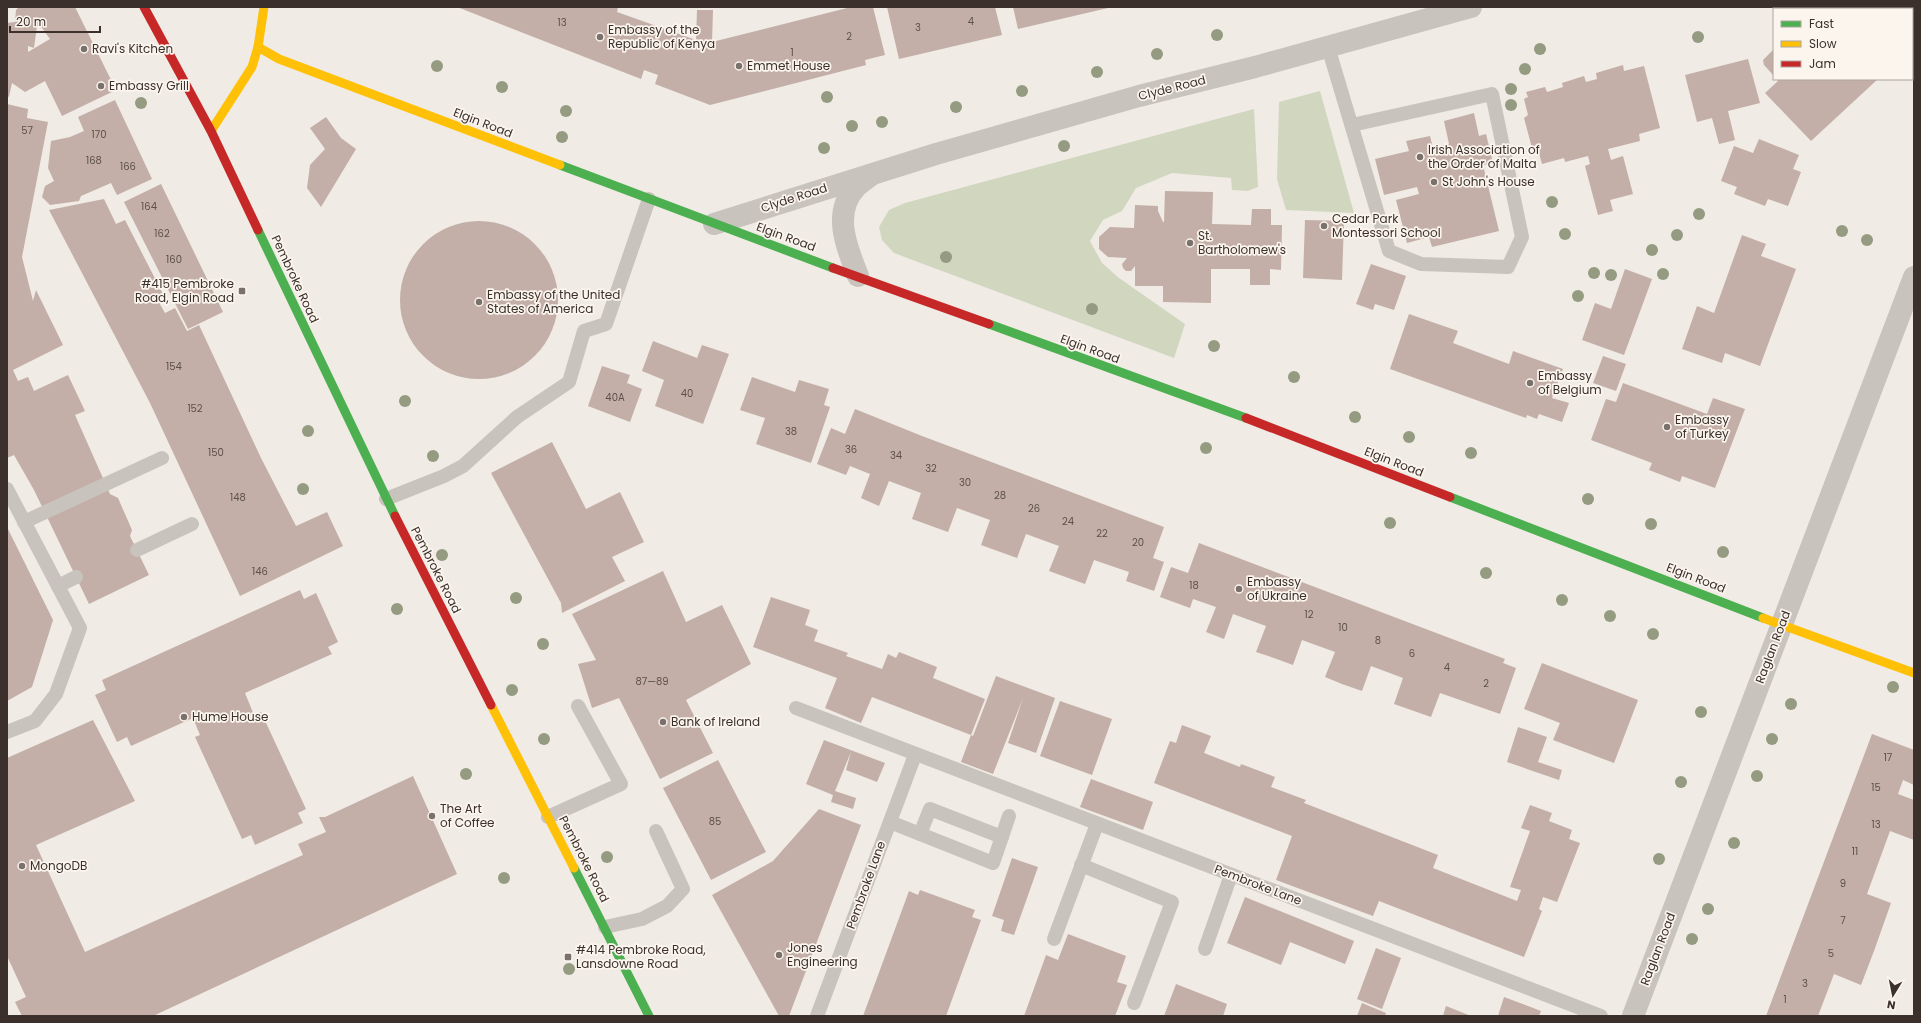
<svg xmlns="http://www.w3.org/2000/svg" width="1921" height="1023" font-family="Poppins,sans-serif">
<rect width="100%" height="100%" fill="#f0ebe5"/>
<!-- green -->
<g fill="#d1d6bf">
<polygon points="1320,91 1354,213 1286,210 1277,179 1279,102"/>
<polygon points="1254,109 1258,187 1248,191 1232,190 1231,178 1172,173 1136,188 1122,211 1103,220 1090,241 1102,263 1119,278 1185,324 1174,358 894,253 882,240 879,227 889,210 905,203"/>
</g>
<!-- building -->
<g fill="#c3afa7" fill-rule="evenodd">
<path d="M19 7H75L116 90 62 116 45 81 25 92 12 83 9 97 7 96V23L15 22 16 10ZM37 26 42 28 50 39 28 52V46L34 48Z"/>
<polygon points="457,7 618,7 617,12 696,40 697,10 713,10 712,42 851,7 873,7 885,55 865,60 866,65 710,105 655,84 658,75 644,70 641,79"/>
<polygon points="887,7 995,7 1002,35 899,59"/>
<polygon points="1013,7 1108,7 1108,8 1018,29"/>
<polygon points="1842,7 1864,7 1866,9 1840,9"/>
<polygon points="1774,49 1774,76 1764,65 1763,60"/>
<polygon points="1748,59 1760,103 1728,111 1735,140 1719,144 1712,118 1697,122 1685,75"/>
<polygon points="1623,65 1624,71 1644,66 1660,128 1639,134 1640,141 1608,149 1611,160 1623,156 1633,194 1610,200 1613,211 1598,215 1585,166 1590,164 1588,156 1565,162 1564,158 1542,164 1537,146 1532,148 1524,118 1528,115 1524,99 1528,97 1526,92 1545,87 1547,92 1563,87 1562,83 1584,76 1586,82 1597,79 1596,73"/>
<polygon points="1777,79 1878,79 1811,141 1765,93 1778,81"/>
<polygon points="115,100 152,179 117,195 111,183 81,196 79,201 50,205 42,197 45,186 54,181 48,168 51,141 70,137 84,131 78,117"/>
<polygon points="7,104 28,109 27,118 48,122 22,257 33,301 36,290 63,345 13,370 18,381 28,377 34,391 68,375 85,411 75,415 110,494 118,498 132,530 130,536 149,575 89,604 34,490 14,455 7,458"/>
<polygon points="1474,113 1479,136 1486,134 1493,163 1483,165 1499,231 1432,247 1429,237 1407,243 1396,200 1419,194 1417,187 1384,195 1375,159 1409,151 1406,141 1430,136 1433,148 1449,144 1444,121"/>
<polygon points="326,117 341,138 356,149 321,207 307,188 310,165 325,149 310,128"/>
<polygon points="1759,139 1799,155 1793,169 1801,172 1788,206 1768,199 1765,206 1734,194 1737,187 1721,181 1734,146 1753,153"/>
<polygon points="161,184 223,312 188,329 124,202"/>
<polygon points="1165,191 1213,192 1212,224 1251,225 1252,209 1271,209 1271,225 1282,225 1281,270 1270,269 1270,285 1250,285 1250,269 1211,269 1211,303 1163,302 1163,286 1135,286 1135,266 1131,271 1126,271 1123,268 1122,264 1127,258 1108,257 1099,249 1099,237 1110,227 1134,228 1135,205 1158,206 1158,211 1163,222 1164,222"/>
<polygon points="104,199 116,224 125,220 164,296 157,299 165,313 175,308 187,331 199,325 261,458 296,526 327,512 343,546 240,596 150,403 49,210"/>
<polygon points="1305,220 1344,221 1342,280 1303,278"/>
<circle cx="479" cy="300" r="79"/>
<polygon points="1742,235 1766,244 1761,256 1796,269 1760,366 1725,353 1722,363 1682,349 1697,306 1714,313"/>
<polygon points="1371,264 1406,276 1394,310 1375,304 1373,310 1356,304"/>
<polygon points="1625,269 1652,279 1624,355 1582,340 1595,303 1611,309"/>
<polygon points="1409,314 1458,331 1453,343 1509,364 1513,351 1563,369 1552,398 1569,403 1562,422 1539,414 1537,419 1527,415 1526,418 1390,369"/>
<polygon points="653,341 697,358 702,345 729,354 703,424 655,406 664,380 642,371"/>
<polygon points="1603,356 1626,364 1616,391 1593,383"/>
<polygon points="602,366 630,375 627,383 642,389 630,422 588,406"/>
<polygon points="752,377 795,392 799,380 829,389 824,405 830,407 811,463 756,444 765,418 740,410"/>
<polygon points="1623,383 1707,414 1713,398 1745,409 1715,488 1682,476 1680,482 1649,470 1652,463 1591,440 1606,399 1616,402"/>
<polygon points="855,409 922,436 1164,527 1153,558 1164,562 1154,591 1126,581 1129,572 1094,560 1085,584 1049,571 1059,546 1026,534 1017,558 981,545 990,520 957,508 948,532 912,519 921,493 889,481 879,506 861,498 870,474 850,466 846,475 817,464 831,428 845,434"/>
<polygon points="552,442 586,509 620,492 644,542 612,557 625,581 562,613 561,603 491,473"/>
<polygon points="7,527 53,620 32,687 7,701"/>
<polygon points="1199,543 1505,659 1503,663 1516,668 1500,714 1440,693 1431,717 1394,704 1403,678 1371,666 1362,691 1342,684 1325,677 1335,652 1302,640 1293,665 1274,658 1256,652 1266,626 1233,614 1224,639 1206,632 1216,607 1193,599 1190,608 1160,597 1171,567 1188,573"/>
<polygon points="663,571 686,622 722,605 751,664 686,700 713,753 660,779 619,698 592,708 578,664 596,660 572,614"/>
<polygon points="300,590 304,599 316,593 338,642 328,647 332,654 245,693 254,715 261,712 306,809 298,813 303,823 255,845 251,835 242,839 195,737 200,735 193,718 131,746 127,737 117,742 95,695 106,690 102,680"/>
<polygon points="771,597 810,610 805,625 818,630 814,641 848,653 846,656 882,669 888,654 896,658 899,652 937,667 933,678 985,699 971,735 872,697 861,723 825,708 837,678 753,647"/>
<polygon points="1542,663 1638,700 1614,763 1553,740 1560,723 1524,709"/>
<polygon points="996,676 1055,698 1036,753 1008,743 1023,698 993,774 961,762 971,735 973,736"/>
<polygon points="1060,701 1112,719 1092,775 1040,756"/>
<polygon points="93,720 135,801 36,845 85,952 303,855 298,844 326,832 319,817 325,817 413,776 457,874 153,1016 22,1016 15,1002 26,997 7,956 7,758"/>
<polygon points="1182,725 1211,736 1204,753 1240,767 1241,764 1275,777 1271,787 1306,800 1304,803 1438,855 1433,868 1517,901 1521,890 1510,887 1530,831 1521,828 1530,805 1552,813 1549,821 1572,830 1569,839 1580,843 1557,902 1543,897 1539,909 1542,911 1524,957 1379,901 1373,916 1276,880 1292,836 1154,783 1170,741 1176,743"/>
<polygon points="1518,727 1547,737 1538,762 1562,770 1559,780 1507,762"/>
<polygon points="1872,734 1914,750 1914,785 1903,780 1898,794 1914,800 1914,840 1890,831 1867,894 1891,903 1874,951 1861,985 1834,974 1818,1016 1766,1016"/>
<polygon points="824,740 885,763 877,782 846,770 851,752 835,791 856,798 853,809 831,802 833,795 806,784"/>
<polygon points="718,760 766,852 711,880 663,788"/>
<polygon points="1091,779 1153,802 1143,830 1080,807"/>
<polygon points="819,809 861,825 789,1016 779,1016 712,895 773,861"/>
<polygon points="1012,858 1038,867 1014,935 1001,931 1004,920 992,916"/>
<polygon points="920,890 975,910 972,917 981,920 946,1016 863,1016 909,891 918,895"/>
<polygon points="1245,897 1354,941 1345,964 1290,942 1281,965 1227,943"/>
<polygon points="1068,934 1126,956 1117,982 1127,985 1115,1016 1024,1016 1046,955 1058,960"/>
<polygon points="1376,948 1401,958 1382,1009 1357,999"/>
<polygon points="1176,984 1227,1004 1223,1016 1164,1016"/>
<polygon points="1504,997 1541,1011 1539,1016 1498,1016"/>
<polygon points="1362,1003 1386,1013 1385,1016 1357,1016"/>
<polygon points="1446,1006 1471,1016 1443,1016"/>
</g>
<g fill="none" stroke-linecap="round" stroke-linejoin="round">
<!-- lane -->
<g stroke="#c9c3be" stroke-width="14">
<polyline points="1328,47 1389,251 1421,264 1508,267 1522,237 1492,94 1352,125"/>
<polyline points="7,489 80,628 56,694 35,721 7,732"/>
<polyline points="386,499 444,476 463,466 517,417 569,382 584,331 606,324 649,199"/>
<polyline points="24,522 162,458"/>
<polyline points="137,550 192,524"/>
<polyline points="58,586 76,577"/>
<polyline points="796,708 1601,1016"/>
<polyline points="548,817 621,784 578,706"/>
<polyline points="890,822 993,863 1009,816"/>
<polyline points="920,834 930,809 1002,837"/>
<polyline points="1081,865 1172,902 1134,1003"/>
<polyline points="605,927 642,919 667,906 683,889 656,831"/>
<polyline points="1054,939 1097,824"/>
<polyline points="1205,949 1231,875"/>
<polyline points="817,1016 915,755"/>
</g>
<!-- street -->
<g stroke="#c9c3be" stroke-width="22">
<polyline points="714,224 936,154 1139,96 1255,67 1471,7"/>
<path d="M858 276C847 248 831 212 857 186 861 182 867 179 871 175"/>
<polyline points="1633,1016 1914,277"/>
</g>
<!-- fast -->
<g stroke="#4caf50" stroke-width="9">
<polyline points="560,165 833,268"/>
<polyline points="258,230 395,516"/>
<polyline points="989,324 1246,418"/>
<polyline points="1450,497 1763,618"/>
<polyline points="574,868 649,1016"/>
</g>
<!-- slow -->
<g stroke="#ffc107" stroke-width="9">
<polyline points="258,47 279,59 560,165"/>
<polyline points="211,131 252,67 258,47 264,7"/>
<polyline points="1763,618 1914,673"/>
<polyline points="491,705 574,868"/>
</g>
<!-- jam -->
<g stroke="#c62828" stroke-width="9">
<polyline points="144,7 211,131 258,230"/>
<polyline points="833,268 989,324"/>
<polyline points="1246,418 1450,497"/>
<polyline points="395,516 491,705"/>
</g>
</g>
<!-- trees -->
<g fill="#959b80">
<circle cx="1217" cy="35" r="6"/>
<circle cx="1698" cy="37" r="6"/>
<circle cx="1540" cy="49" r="6"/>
<circle cx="1157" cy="54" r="6"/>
<circle cx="437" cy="66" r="6"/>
<circle cx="1525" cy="69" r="6"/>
<circle cx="1097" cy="72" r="6"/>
<circle cx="502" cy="87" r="6"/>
<circle cx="1511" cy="89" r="6"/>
<circle cx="1022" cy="91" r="6"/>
<circle cx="827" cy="97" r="6"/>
<circle cx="141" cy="103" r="6"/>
<circle cx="1511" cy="105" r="6"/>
<circle cx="956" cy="107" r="6"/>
<circle cx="566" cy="111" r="6"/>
<circle cx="882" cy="122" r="6"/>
<circle cx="852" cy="126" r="6"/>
<circle cx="562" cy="137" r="6"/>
<circle cx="1064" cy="146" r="6"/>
<circle cx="824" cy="148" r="6"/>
<circle cx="1552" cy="202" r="6"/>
<circle cx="1699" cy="214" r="6"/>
<circle cx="1842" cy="231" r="6"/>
<circle cx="1565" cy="234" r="6"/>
<circle cx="1677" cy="235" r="6"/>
<circle cx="1867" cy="240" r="6"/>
<circle cx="1652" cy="250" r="6"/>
<circle cx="946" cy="257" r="6"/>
<circle cx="1594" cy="273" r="6"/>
<circle cx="1663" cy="274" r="6"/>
<circle cx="1611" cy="275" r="6"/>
<circle cx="1578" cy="296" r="6"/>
<circle cx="1092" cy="309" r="6"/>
<circle cx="1214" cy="346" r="6"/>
<circle cx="1294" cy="377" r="6"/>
<circle cx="405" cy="401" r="6"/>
<circle cx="1355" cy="417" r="6"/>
<circle cx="308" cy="431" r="6"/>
<circle cx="1409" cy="437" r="6"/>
<circle cx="1206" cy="448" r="6"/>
<circle cx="1471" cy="453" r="6"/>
<circle cx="433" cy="456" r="6"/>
<circle cx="303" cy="489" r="6"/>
<circle cx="1588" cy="499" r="6"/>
<circle cx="1390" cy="523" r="6"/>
<circle cx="1651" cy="524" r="6"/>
<circle cx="1723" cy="552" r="6"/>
<circle cx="442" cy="555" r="6"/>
<circle cx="1486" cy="573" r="6"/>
<circle cx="516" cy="598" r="6"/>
<circle cx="1562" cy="600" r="6"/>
<circle cx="397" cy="609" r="6"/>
<circle cx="1610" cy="616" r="6"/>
<circle cx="1653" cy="634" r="6"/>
<circle cx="543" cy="644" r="6"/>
<circle cx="1893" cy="687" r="6"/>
<circle cx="512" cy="690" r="6"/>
<circle cx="1791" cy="704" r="6"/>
<circle cx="1701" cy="712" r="6"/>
<circle cx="544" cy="739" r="6"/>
<circle cx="1772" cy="739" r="6"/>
<circle cx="466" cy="774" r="6"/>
<circle cx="1757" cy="776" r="6"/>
<circle cx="1681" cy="782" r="6"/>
<circle cx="1734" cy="843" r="6"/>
<circle cx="607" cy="857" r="6"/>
<circle cx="1659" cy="859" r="6"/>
<circle cx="504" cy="878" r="6"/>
<circle cx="1708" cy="909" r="6"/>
<circle cx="1692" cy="939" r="6"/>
<circle cx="569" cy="969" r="6"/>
</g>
<!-- markers -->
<g fill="#7a716c" stroke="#fbf5ee" stroke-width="1.5">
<circle cx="600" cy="37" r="4"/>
<circle cx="84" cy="49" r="4"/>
<circle cx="739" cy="66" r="4"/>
<circle cx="101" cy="86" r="4"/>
<circle cx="1420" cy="157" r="4"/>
<circle cx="1434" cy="182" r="4"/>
<circle cx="1324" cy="226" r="4"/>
<circle cx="1190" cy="243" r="4"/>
<rect x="238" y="287" width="8" height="8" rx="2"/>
<circle cx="479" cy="302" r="4"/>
<circle cx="1530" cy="383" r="4"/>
<circle cx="1667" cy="427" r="4"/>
<circle cx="1239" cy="589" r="4"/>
<circle cx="184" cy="717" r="4"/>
<circle cx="663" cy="722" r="4"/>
<circle cx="432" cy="816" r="4"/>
<circle cx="22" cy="866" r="4"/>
<circle cx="779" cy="955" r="4"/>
<rect x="564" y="953" width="8" height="8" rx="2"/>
</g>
<g text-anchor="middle" stroke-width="3.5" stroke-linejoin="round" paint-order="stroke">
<!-- number labels -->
<g font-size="10" fill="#5d504a">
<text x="971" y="25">4</text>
<text x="562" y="26">13</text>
<text x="918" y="31">3</text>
<text x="849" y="40">2</text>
<text x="792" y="56">1</text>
<text x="27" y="134">57</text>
<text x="99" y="138">170</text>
<text x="94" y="164">168</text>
<text x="128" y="170">166</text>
<text x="149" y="210">164</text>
<text x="162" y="237">162</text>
<text x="174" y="263">160</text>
<text x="174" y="370">154</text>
<text x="687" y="397">40</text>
<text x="615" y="401">40A</text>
<text x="195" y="412">152</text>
<text x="791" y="435">38</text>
<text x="851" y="453">36</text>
<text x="216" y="456">150</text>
<text x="896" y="459">34</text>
<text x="931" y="472">32</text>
<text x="965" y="486">30</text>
<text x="1000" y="499">28</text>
<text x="238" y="501">148</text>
<text x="1034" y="512">26</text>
<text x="1068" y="525">24</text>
<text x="1102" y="537">22</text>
<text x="1138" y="546">20</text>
<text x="260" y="575">146</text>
<text x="1194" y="589">18</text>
<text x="1309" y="618">12</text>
<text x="1343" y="631">10</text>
<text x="1378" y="644">8</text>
<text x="1412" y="657">6</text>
<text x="1447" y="671">4</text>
<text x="652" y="685">87—89</text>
<text x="1486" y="687">2</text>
<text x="1888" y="761">17</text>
<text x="1876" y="791">15</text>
<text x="715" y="825">85</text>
<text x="1876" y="828">13</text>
<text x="1855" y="855">11</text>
<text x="1843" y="887">9</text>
<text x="1843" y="924">7</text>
<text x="1831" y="957">5</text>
<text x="1805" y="987">3</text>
<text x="1785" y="1003">1</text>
</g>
<!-- poi labels -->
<g font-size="12" fill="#3b302b" stroke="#fbf5ee" text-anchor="start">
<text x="608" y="34">Embassy of the<tspan x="608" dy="14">Republic of Kenya</tspan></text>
<text x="92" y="53">Ravi's Kitchen</text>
<text x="747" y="70">Emmet House</text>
<text x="109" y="90">Embassy Grill</text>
<text x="1428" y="154">Irish Association of<tspan x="1428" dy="14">the Order of Malta</tspan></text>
<text x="1442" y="186">St John's House</text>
<text x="1332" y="223">Cedar Park<tspan x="1332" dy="14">Montessori School</tspan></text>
<text x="1198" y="240">St.<tspan x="1198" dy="14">Bartholomew's</tspan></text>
<text x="234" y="288" text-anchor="end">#415 Pembroke<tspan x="234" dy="14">Road, Elgin Road</tspan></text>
<text x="487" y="299">Embassy of the United<tspan x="487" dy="14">States of America</tspan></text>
<text x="1538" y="380">Embassy<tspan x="1538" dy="14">of Belgium</tspan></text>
<text x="1675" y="424">Embassy<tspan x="1675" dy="14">of Turkey</tspan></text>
<text x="1247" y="586">Embassy<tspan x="1247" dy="14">of Ukraine</tspan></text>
<text x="192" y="721">Hume House</text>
<text x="671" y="726">Bank of Ireland</text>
<text x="440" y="813">The Art<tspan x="440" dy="14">of Coffee</tspan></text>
<text x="30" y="870">MongoDB</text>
<text x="787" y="952">Jones<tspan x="787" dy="14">Engineering</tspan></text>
<text x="576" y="954">#414 Pembroke Road,<tspan x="576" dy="14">Lansdowne Road</tspan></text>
</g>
<!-- street labels -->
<g font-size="12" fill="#3b302b" stroke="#fbf5ee">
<text transform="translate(1172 88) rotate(-14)" y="4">Clyde Road</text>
<text transform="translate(483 123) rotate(21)" y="4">Elgin Road</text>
<text transform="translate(794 198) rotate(-18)" y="4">Clyde Road</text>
<text transform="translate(786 237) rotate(20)" y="4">Elgin Road</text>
<text transform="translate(295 279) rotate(65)" y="4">Pembroke Road</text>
<text transform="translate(1090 349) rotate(20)" y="4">Elgin Road</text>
<text transform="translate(1394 462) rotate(21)" y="4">Elgin Road</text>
<text transform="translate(436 570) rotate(63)" y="4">Pembroke Road</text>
<text transform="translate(1696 578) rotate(21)" y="4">Elgin Road</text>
<text transform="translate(1773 647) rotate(-69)" y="4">Raglan Road</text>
<text transform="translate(584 859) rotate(63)" y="4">Pembroke Road</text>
<text transform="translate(866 885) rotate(-70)" y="4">Pembroke Lane</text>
<text transform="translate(1258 885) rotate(21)" y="4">Pembroke Lane</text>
<text transform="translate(1658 949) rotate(-69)" y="4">Raglan Road</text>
</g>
</g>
<!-- border -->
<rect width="1921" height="1023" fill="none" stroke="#3b302b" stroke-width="16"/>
<!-- legend -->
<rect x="1773" y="8" width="140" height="72" fill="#fbf5ee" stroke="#aea6a0"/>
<rect x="1781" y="21" width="20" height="6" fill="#4caf50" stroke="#aea6a0"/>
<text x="1809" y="28" font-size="12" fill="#3b302b">Fast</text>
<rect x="1781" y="41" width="20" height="6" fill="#ffc107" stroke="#aea6a0"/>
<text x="1809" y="48" font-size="12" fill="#3b302b">Slow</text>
<rect x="1781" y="61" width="20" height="6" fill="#c62828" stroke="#aea6a0"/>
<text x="1809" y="68" font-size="12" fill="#3b302b">Jam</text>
<!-- north arrow -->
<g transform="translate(1893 995) rotate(190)" stroke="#fbf5ee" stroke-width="3" paint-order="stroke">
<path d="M0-3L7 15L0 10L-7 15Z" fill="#3b302b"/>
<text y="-6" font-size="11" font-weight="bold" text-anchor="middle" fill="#3b302b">N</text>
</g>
<!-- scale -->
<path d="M10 26v6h90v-6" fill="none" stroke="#3b302b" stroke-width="2"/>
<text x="16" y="26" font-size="12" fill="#3b302b" stroke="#fbf5ee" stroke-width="3" paint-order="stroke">20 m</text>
</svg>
